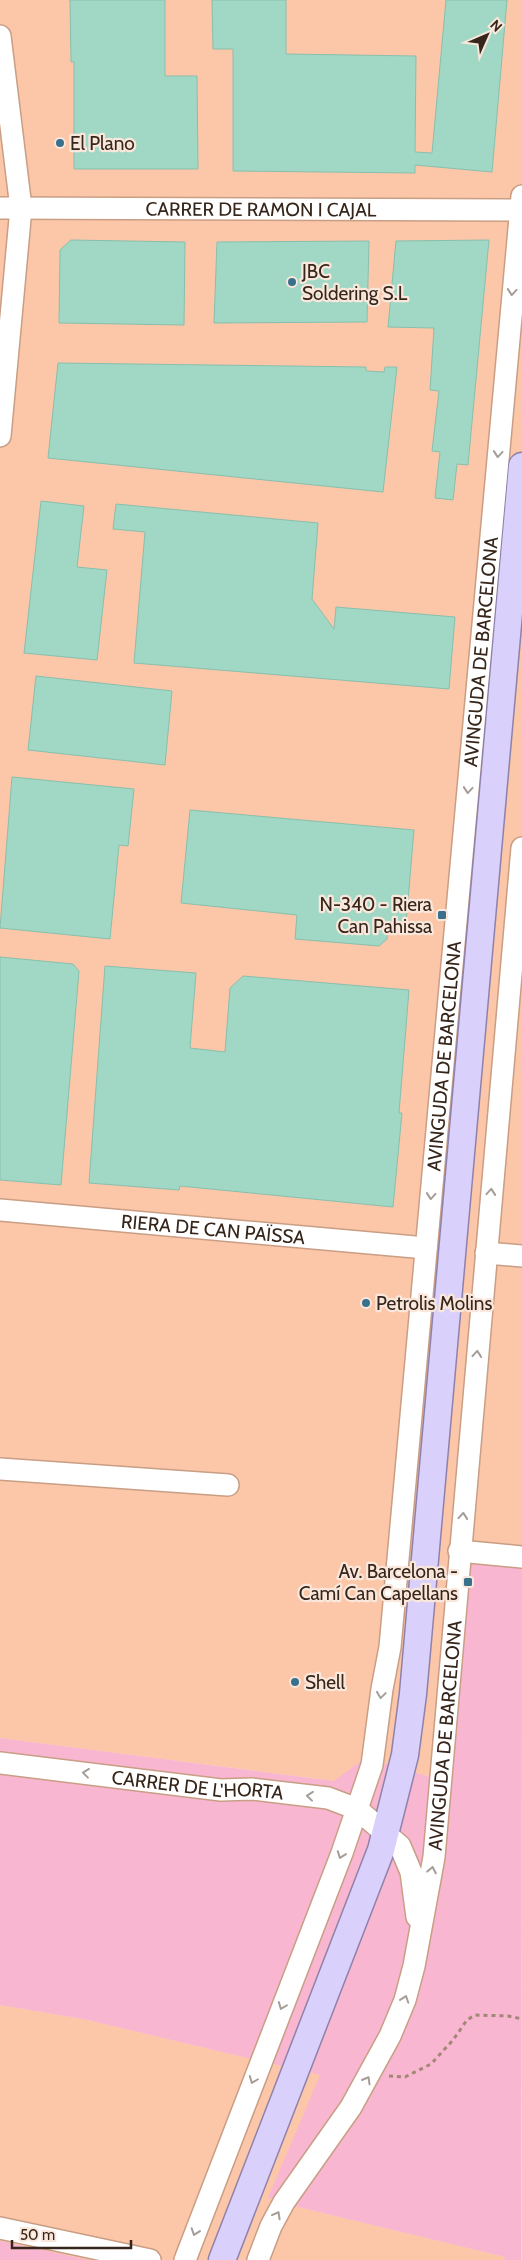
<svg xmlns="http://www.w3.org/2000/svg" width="522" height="2260" font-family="Cabin,sans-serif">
<rect width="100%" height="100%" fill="#fad6c0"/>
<!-- built -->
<g fill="#fbc7a8">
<polygon points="0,0 522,0 522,1567 451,1783 365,1758 335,1781 0,1738"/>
<polygon points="0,2005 83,2019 320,2075 298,2207 505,2257 504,2260 0,2260"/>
</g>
<!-- green -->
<g fill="#f8b6d1">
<polygon points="467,1563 522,1567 521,2260 504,2260 505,2257 298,2207 268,2198 320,2075 83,2019 0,2005 0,1738 334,1781 365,1758 451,1783"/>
<polygon points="0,2241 89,2260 0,2260"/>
</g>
<!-- building -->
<g fill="#a0d8c5" stroke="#88bfad">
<polygon points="70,0 165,0 165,76 197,76 198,169 74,169 74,62 71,62"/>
<polygon points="212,0 286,0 286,54 416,56 415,152 432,153 446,0 507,0 492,172 415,165 415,173 233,171 233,49 213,49"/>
<polygon points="71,240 185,242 184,325 59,323 60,250"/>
<polygon points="489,240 468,465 457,464 453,500 435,498 440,452 432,451 439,391 430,390 434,328 388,327 396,241"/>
<polygon points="369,241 367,322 214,323 217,242"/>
<polygon points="58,363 366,367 366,371 384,372 385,367 397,367 383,492 48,458"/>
<polygon points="41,501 84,506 77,567 107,570 97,660 24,653"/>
<polygon points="116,504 318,523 312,599 334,629 336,607 455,617 449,689 134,663 145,532 113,529"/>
<polygon points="36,676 172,691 165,765 28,750"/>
<polygon points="12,777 134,789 128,846 119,845 110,939 0,928"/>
<polygon points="190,810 414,830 406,924 388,923 387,939 379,946 295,939 297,915 181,903"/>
<polygon points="0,957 73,964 79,971 61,1185 0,1180"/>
<polygon points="105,966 196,973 190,1048 225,1052 230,988 243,976 409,990 399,1113 402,1113 393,1207 180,1186 179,1190 89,1183"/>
</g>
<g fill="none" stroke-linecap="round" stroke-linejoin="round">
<defs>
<g id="minor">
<polyline points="0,36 21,208 0,436"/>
<path id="s1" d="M0 208 522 210"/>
<path id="s2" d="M0 1210 426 1248"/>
<polyline points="486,1253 522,1256"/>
<polyline points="0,1469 228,1485"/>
<polyline points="459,1551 522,1557"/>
<path id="s3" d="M0 1763 221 1790 252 1789 328 1798 357 1809 400 1846 411 1872 417 1917"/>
<polyline points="0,2228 150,2260"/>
<path id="s4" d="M185 2260 342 1853 372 1765 382 1689 390 1647 522 196"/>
<path id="s5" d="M258 2260 271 2226 284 2202 351 2107 390 2036 405 2000 414 1966 434 1857 522 848"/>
</g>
<polyline id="major" points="222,2260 381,1850 405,1755 413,1694 522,466"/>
</defs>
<!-- minor casing -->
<use href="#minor" stroke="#c99e84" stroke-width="24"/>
<!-- major casing -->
<use href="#major" stroke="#8f81aa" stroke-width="29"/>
<!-- path -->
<polyline stroke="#a28776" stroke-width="3" stroke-dasharray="4 4" stroke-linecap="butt" points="389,2076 405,2077 431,2064 453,2040 467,2020 475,2015 508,2016 522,2019"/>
<!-- minor -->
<use href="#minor" stroke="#fff" stroke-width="21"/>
<!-- major -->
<use href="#major" stroke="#d9d1fb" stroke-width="26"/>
</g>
<!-- one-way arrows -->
<defs><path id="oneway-chevron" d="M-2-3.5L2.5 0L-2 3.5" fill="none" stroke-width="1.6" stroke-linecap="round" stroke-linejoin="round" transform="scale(1.25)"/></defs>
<g stroke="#a59d98">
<use href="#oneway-chevron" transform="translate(512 292) rotate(95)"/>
<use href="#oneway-chevron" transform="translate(498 454) rotate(95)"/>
<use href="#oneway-chevron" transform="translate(468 790) rotate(95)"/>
<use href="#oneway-chevron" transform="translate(491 1192) rotate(-85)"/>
<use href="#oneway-chevron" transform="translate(431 1196) rotate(95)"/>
<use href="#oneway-chevron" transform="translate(477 1354) rotate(-85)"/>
<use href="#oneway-chevron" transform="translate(463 1516) rotate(-85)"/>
<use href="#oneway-chevron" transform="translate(381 1695) rotate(98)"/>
<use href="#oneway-chevron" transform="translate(86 1773) rotate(-173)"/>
<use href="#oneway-chevron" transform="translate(310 1796) rotate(-174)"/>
<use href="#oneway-chevron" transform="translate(341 1855) rotate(110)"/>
<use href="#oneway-chevron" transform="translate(432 1870) rotate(-79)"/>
<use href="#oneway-chevron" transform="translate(405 1999) rotate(-71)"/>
<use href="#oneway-chevron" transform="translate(282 2006) rotate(111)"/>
<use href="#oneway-chevron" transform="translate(253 2080) rotate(111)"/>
<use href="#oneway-chevron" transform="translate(367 2080) rotate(-60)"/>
<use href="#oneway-chevron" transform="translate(277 2215) rotate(-61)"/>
<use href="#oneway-chevron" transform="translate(195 2232) rotate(109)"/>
</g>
<!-- markers -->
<g fill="#39708b" stroke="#fae7dc" stroke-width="2">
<circle cx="60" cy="143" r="5"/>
<circle cx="292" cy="282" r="5"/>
<rect x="437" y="910" width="10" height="10" rx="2.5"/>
<circle cx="366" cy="1303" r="5"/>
<rect x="463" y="1577" width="10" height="10" rx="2.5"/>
<circle cx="295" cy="1682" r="5"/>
</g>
<g text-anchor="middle" stroke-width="4.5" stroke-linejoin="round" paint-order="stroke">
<!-- poi labels -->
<g font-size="19" fill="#36251a" stroke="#fae7dc" text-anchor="start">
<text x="70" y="150">El Plano</text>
<text x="302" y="278">JBC<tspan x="302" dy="22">Soldering S.L</tspan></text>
<text x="432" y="911" text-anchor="end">N-340 - Riera<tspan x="432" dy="22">Can Pahissa</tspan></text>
<text x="376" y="1310">Petrolis Molins</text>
<text x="458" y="1578" text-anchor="end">Av. Barcelona -<tspan x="458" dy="22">Camí Can Capellans</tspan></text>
<text x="305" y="1689">Shell</text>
</g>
<!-- street labels -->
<g font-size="19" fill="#36251a" stroke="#fae7dc">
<text dy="7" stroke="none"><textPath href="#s1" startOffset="261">CARRER DE RAMON I CAJAL</textPath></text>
<text dy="7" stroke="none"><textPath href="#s4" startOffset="1648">AVINGUDA DE BARCELONA</textPath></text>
<text dy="7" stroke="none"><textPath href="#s4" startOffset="1242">AVINGUDA DE BARCELONA</textPath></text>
<text dy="7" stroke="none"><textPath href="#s2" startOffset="214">RIERA DE CAN PAÏSSA</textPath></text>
<text dy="7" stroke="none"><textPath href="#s5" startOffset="568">AVINGUDA DE BARCELONA</textPath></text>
<text dy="7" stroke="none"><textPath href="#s3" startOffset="199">CARRER DE L'HORTA</textPath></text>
</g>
</g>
<!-- north arrow -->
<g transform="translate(487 35) rotate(45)" stroke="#fae7dc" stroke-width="4" paint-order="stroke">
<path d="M0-4L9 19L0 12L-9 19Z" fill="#36251a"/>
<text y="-8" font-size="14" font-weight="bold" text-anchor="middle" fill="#36251a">N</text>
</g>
<!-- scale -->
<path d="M12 2240v8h119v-8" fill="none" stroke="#36251a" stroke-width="2.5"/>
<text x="20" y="2240" font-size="15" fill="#36251a" stroke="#fae7dc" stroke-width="4" paint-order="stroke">50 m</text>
</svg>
